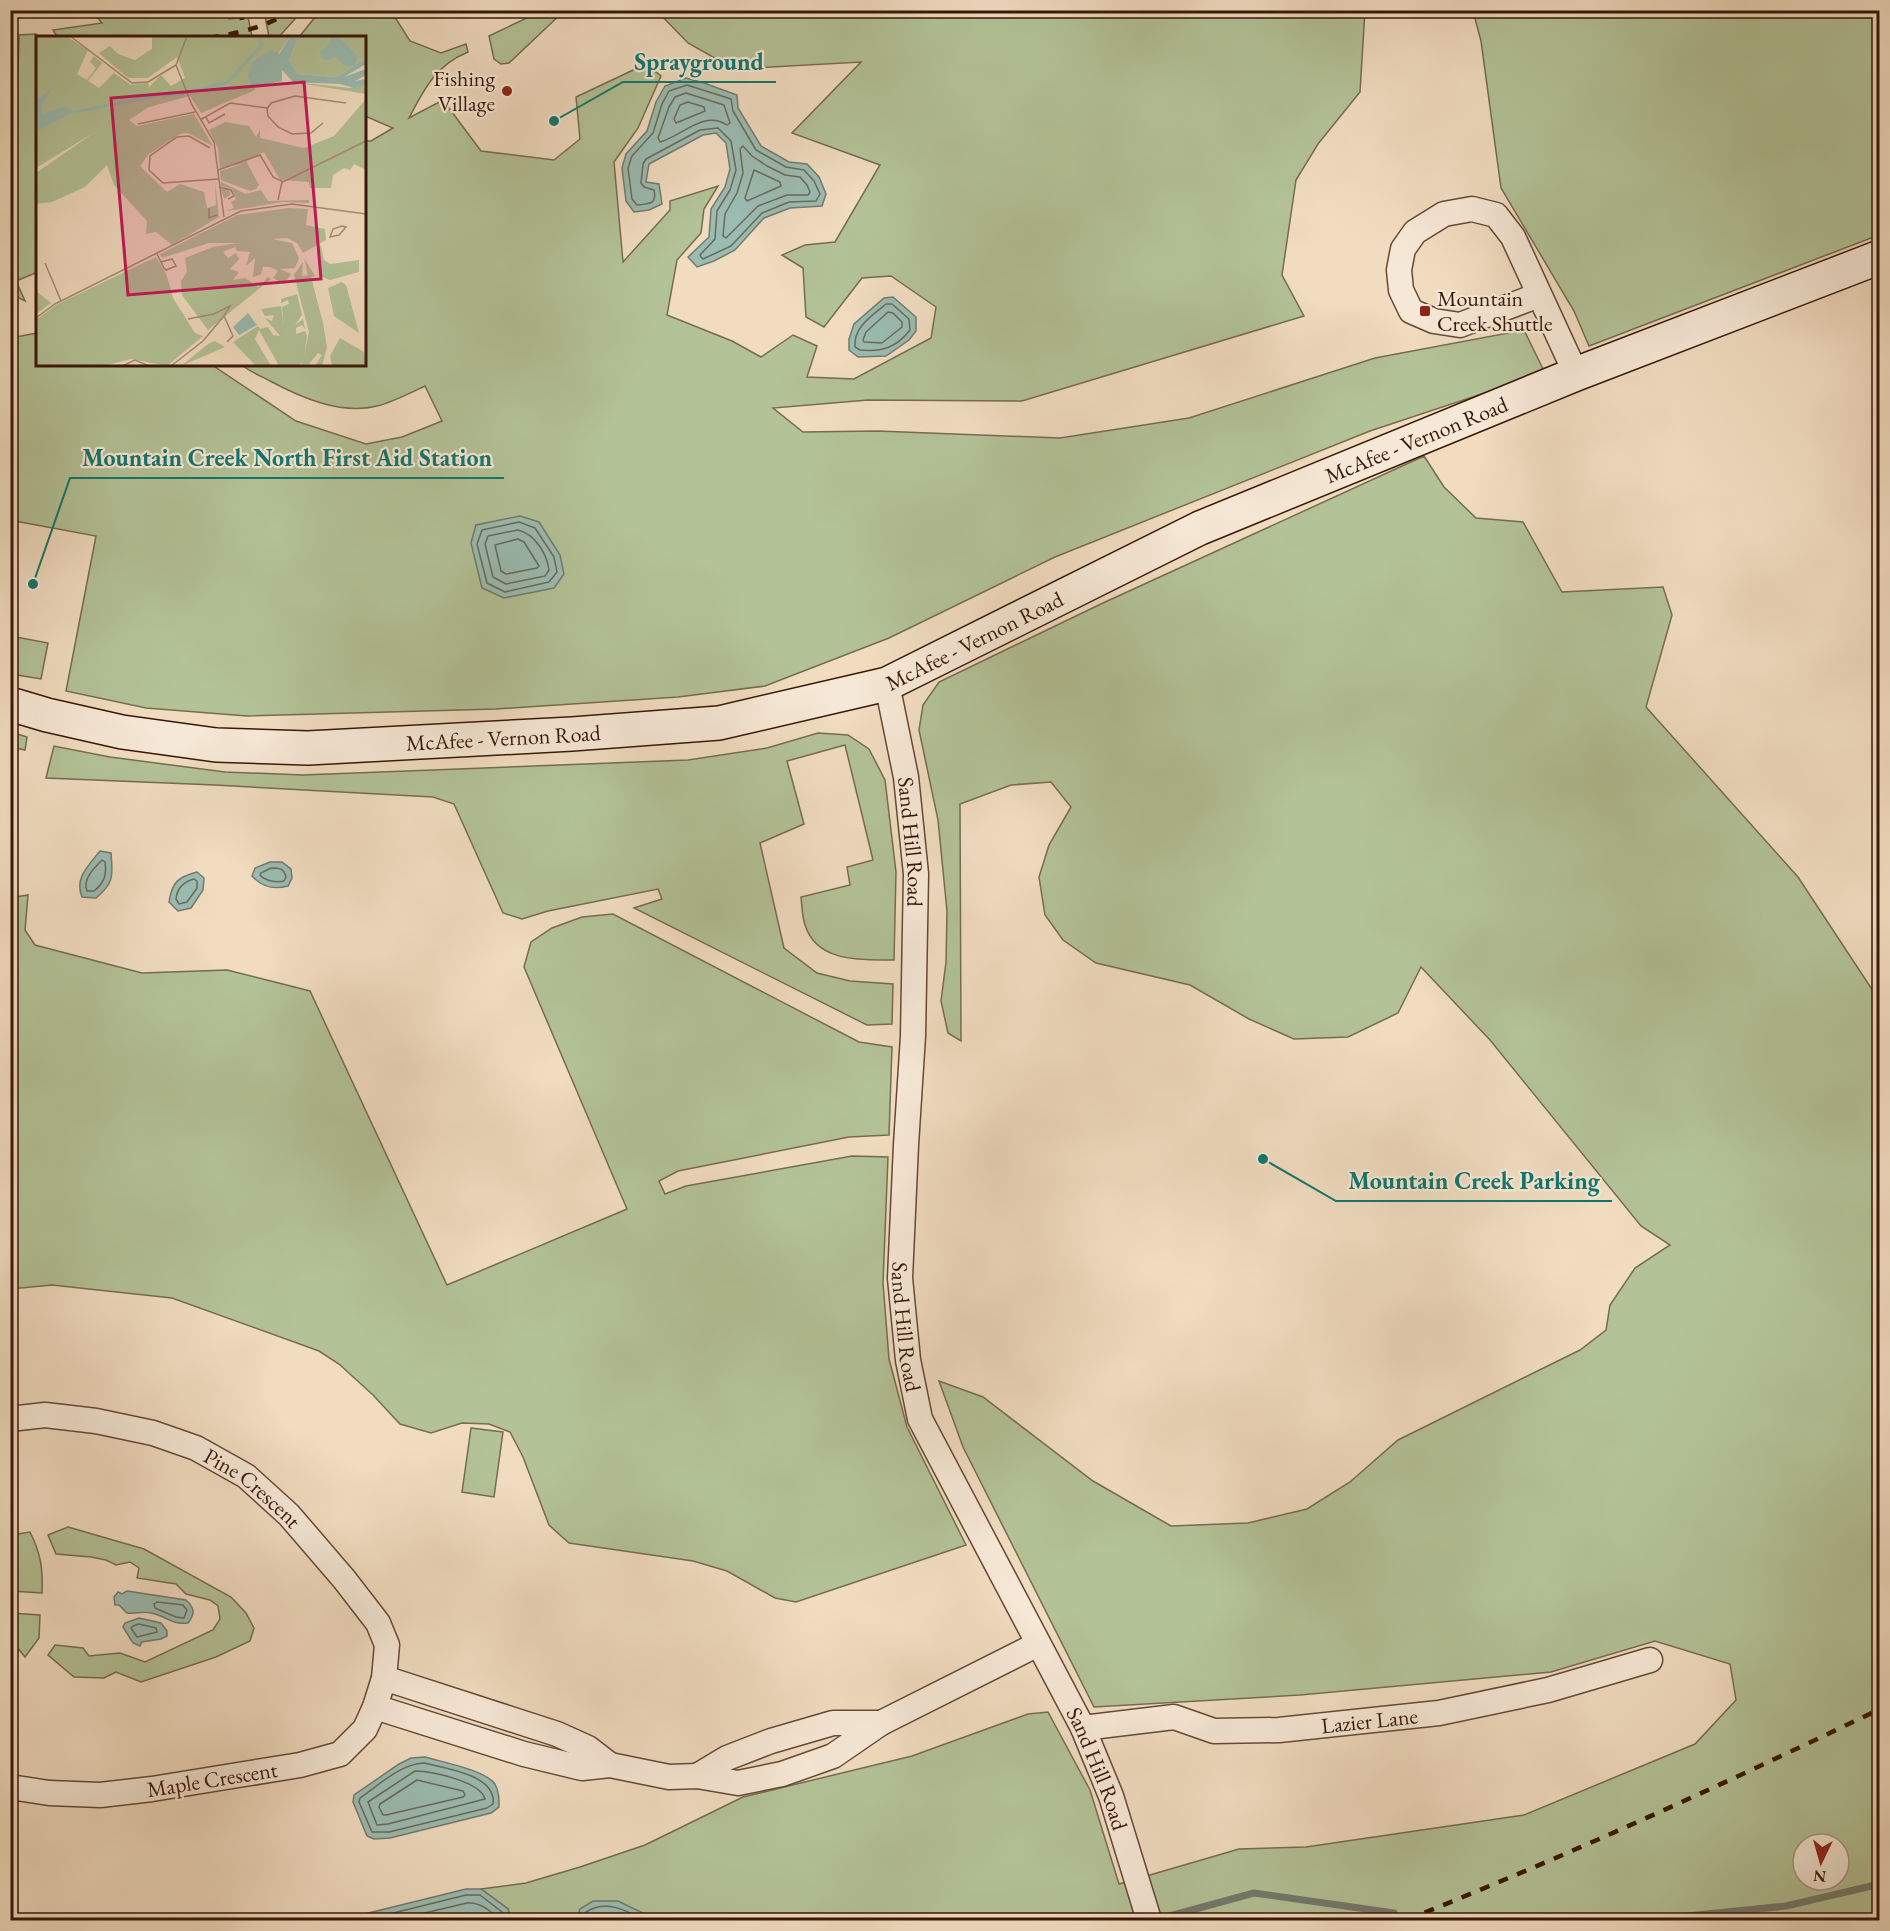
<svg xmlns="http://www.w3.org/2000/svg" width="1890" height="1931" font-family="'EB Garamond',serif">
<rect width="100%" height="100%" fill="#f1dcc0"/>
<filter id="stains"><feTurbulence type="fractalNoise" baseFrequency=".00333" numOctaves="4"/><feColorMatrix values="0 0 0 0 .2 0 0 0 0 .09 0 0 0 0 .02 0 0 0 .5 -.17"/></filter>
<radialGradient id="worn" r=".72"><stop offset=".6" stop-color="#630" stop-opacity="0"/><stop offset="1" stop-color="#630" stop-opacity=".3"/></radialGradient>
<!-- green -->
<g fill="#b3c297" stroke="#766c4f" stroke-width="1.5" fill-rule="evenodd">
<polygon points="227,10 229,19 248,17 252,37 181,38 180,36 169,38 58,38 53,30 102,23 92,11"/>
<path d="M1365 10 1360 92 1318 144 1296 180 1282 275 1304 316 1022 401 868 400 773 408 803 432 878 431 1060 438 1189 418 1375 358 1524 330 1545 373 1370 431 1055 557 889 638 765 686 678 697 496 709 247 716 146 708 66 691 96 536 15 521 11 516 10 338 37 333 38 364 212 365 296 421 366 444 402 437 442 421 425 386C410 393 393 402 377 406 341 415 302 398 270 381 261 376 250 372 242 365L364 364 365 141H371L393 128 365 116 364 38 299 37 320 11H391L410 41 441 53 466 44 468 52C436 65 424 89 409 118L443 100 481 151 554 160 580 139 576 97 646 64 661 76 638 128 614 162 623 262 670 210V201L718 186 704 209 701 233 677 260 667 315 732 341 761 357 793 335 817 346 807 377 854 379 931 338 936 307 891 276 862 278 824 327 806 317 803 268 782 255 805 245 835 242 880 165 792 133 861 62 734 69 688 43 657 11Z"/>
<polygon points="264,11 264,10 302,11 278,38 269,37"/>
<polygon points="532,11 564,11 509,63 501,64 494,59 489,36 531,16"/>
<polygon points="1473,11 1879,11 1879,235 1589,346 1574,311 1501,188 1481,41"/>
<polygon points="36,34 39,37 38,38 38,272 16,281 25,301 11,294 10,196 16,139 19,35"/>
<path d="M1424 456 1444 487 1476 518 1523 522 1562 592 1663 587 1672 615 1646 707 1798 877 1879 1000V1920H511L508 1909 481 1889 526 1883 580 1867 645 1845 743 1797 912 1756 1028 1714 1048 1712 1090 1790 1119 1884 1239 1849 1306 1847 1524 1815 1695 1744 1736 1700 1730 1664 1655 1641 1551 1672 1300 1695 1094 1707 963 1447 939 1381 983 1397 1093 1481 1171 1526 1248 1523 1307 1509 1350 1482 1398 1440 1580 1350 1606 1330 1610 1305 1635 1268 1670 1245 1641 1226 1490 1040 1421 967 1398 1013 1348 1037 1294 1039 1249 1019 1190 985 1096 963 1063 940 1045 915 1039 877 1049 845 1071 807 1051 782 1011 785 960 804 961 1041 948 1033 941 1001 946 962 947 911 938 820 919 730 923 705 939 682 1103 603ZM1803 1844H1839V1880H1803Z"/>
<polygon points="11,636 48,643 41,679 11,674"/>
<polygon points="11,732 27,737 25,750 11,747"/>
<path d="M818 733 848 735 869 749 885 780 896 872 894 960C862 960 817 963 805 925 802 916 802 906 801 897L850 885 847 867 873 860 845 745 787 761 804 824 760 843 784 948 817 973 850 981 893 984 892 1024 867 1025 634 908 662 899 658 889 548 911 522 919 503 913 454 804 433 797 215 785 46 778 54 746 110 757 225 772 303 775 688 760 767 748Z"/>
<polygon points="28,895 25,930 35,945 142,973 227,970 310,991 447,1285 627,1209 524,967 531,942 552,928 582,917 613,914 859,1042 892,1047 889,1135 849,1137 678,1171 659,1181 665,1194 686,1186 852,1156 888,1157 883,1283 889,1359 907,1427 966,1545 796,1602 775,1598 727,1571 693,1561 569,1543 549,1525 523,1457 510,1432 489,1424 462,1423 431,1433 400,1424 373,1395 339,1364 319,1351 172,1298 52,1285 11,1289 10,898"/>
<polygon points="471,1428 503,1432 494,1497 462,1492"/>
<polygon points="68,1527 144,1549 231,1597 246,1613 254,1628 250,1641 216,1657 141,1682 116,1672 104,1678 74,1677 48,1655 55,1645 83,1648 89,1656 120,1653 145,1662 213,1630 220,1619 218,1606 210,1600 186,1594 176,1584 137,1578 139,1568 130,1562 116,1565 106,1560 91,1557 56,1554 48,1535"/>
<path d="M30 1532C41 1554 43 1569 42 1593L11 1591V1535Z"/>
<polygon points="10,1613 40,1615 39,1638 25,1657 11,1640"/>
<polygon points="10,1911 44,1920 47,1920 11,1920"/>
</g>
<!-- water -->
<g fill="#9bbcb2" stroke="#737a6e" stroke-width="1.5">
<polygon points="686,78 704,83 737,95 738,108 761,146 789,162 807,164 819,177 826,194 822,206 790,208 764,218 735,250 714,261 697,267 688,257 709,237 711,209 725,187 730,169 726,143 716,133 703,135 649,164 646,182 659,184 662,204 649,210 634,212 626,201 622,168 626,154 647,131 656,102 665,86"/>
<polygon points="893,297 916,317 916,331 909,340 886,356 858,357 849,350 849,339 854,324 884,298"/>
<polygon points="520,516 539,522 560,555 564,574 554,588 504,598 482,588 471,543 476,525"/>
<path d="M100 851 111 853C113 876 114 883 96 898L82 897C74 878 89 865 100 851Z"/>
<path d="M270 862H282L291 869 292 878 288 886C273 890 262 887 252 876L255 868Z"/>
<path d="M197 872 204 878 203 890 191 908 178 911 169 902C172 882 178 877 197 872Z"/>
<path d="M127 1591 186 1600C195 1608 195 1614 188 1623 170 1625 167 1616 151 1613 143 1611 135 1614 127 1613L119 1605H115L114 1597 118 1592 122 1594Z"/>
<polygon points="139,1618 161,1623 167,1631 167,1636 161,1639 142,1642 140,1646 133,1643 123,1627 125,1623"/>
<path d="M425 1757C442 1762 485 1770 495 1784 499 1792 499 1798 499 1807L491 1813 390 1838 374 1839 367 1836 353 1802 354 1795 399 1764 411 1758Z"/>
<polygon points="466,1889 481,1889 508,1909 511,1920 340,1920"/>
<polygon points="593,1901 618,1901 647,1915 649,1920 577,1920 580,1909"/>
</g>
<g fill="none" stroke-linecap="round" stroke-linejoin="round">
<!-- shore -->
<g stroke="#6a6a5c" stroke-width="1.5">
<path d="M687 85 731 99 733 111 756 150 786 167 804 170 814 181 820 194 816 201 789 202 762 213 731 246 703 259 701 257 700 255 715 239 717 211 730 190 736 170 731 141 718 128 700 130 646 159 643 164 641 183 644 187 654 190C657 204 650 204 637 205L632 199 628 168 632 156 653 133 662 104 669 91Z"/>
<path d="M686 93 724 105 730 123 727 125C704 109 681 137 660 142L658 138 669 107 675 97Z"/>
<polygon points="688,102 704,107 705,111 676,123 674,119 680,105"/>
<polygon points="743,146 752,156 767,166 785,175 800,177 807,185 810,192 808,195 787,195 758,206 726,238 723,236 725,214 737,193 743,173 740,149"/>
<polygon points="754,170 780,182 781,186 747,201 745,198"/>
<path d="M886 304H892L909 319 910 330C896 348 882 352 860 350L855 347C853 327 873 315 886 304Z"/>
<polygon points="888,312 893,313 902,322 902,327 882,343 864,342 863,340 866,332"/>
<polygon points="519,522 535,528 554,557 557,572 549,582 505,592 487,583 477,544 482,530"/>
<path d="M518 530C535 534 547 554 549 570L545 576 506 584 493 577 485 544 488 536Z"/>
<polygon points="518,539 524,542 539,566 537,568 506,574 501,571 495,545"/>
<path d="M102 860 105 862C107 875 104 883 94 891H87C82 880 94 868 102 860Z"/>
<path d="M271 868C279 868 284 868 286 877L284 881C277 883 265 881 260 875L261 873Z"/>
<path d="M194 879 197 881V888L187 902 179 904 176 899C177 888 183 882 194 879Z"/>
<polygon points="157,1602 183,1605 187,1610 184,1618 176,1617 155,1608 154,1604"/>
<polygon points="139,1624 156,1628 157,1632 137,1637 131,1628 133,1626"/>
<path d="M424 1763C445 1768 497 1775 493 1804L487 1808 389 1832H372L359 1802 360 1798C379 1785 400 1764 424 1763Z"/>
<path d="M415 1771C432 1771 481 1782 485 1799L388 1824 377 1825 368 1802Z"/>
<polygon points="417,1780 463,1791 465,1795 463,1797 386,1815 383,1815 379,1807 380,1804"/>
<polyline points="365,1920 466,1895 480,1895 502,1912 505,1920"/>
<path d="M395 1920 467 1903C479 1902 492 1910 497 1920"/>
<path d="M584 1920 586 1912C605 1900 625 1909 643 1920"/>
</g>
<!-- stream -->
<g stroke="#737a6e" stroke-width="7">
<polyline points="1155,1920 1254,1893 1394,1913"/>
<polyline points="1438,1920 1444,1920"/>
<polyline points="1648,1920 1786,1906 1880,1884"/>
</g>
<defs>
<g id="street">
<polyline points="1539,295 1460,325 1434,321 1411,311 1401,290 1399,270 1403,249 1415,232 1444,214 1472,209 1496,215 1513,237 1576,374"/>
<path id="s1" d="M887 684 906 777 916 874 913 1036 906 1145 900 1278 908 1360 920 1419 1083 1728 1111 1796 1149 1920"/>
<path id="s2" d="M10 1419 45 1415 96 1421 153 1433 196 1448 246 1476 289 1515 344 1579 378 1623 387 1645 384 1678 375 1707 365 1729 340 1754 300 1765 152 1789 100 1795 49 1793 10 1787"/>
<polyline points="384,1678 557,1734 588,1748 610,1765"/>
<polyline points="375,1707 524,1754 582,1768 610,1765 669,1777 697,1776 738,1783 782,1774 833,1756 881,1723 1038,1644"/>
<path id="s3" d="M1083 1728 1174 1717 1214 1731 1279 1730 1439 1713 1548 1690 1650 1660"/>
<polyline points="697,1776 727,1758 771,1741 833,1723 881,1723"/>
</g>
<g id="secondary">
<path id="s4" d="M10 704 47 715 122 732 216 745 308 748 572 734 719 723 887 684 1200 528 1576 374 1880 257"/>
</g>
</defs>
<!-- street casing -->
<use href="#street" stroke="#664835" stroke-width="27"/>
<!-- secondary casing -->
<use href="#secondary" stroke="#381707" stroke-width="36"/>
<!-- street -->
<use href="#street" stroke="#f6e8d6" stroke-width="24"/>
<!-- secondary -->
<use href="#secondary" stroke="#f6e8d6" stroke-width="33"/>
<!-- rail -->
<g stroke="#381707" stroke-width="4.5" stroke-dasharray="10 10" stroke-linecap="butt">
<polyline points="241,10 242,20"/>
<path d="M209 38C237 33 267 28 291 10"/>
<path d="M1406 1920C1567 1856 1724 1784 1880 1709"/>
</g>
</g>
<!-- markers -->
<g fill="#8f2418" stroke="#f6e8d6" stroke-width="2">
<circle cx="507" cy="91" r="6"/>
<rect x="1419" y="305" width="12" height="12" rx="3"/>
</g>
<g text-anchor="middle" stroke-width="4.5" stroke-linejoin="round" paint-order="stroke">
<!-- poi labels -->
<g font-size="22" fill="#381707" stroke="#f6e8d6" text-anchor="end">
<text x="495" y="86">Fishing<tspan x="495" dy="25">Village</tspan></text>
<text x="1437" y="306" text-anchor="start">Mountain<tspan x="1437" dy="25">Creek Shuttle</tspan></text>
</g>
<!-- street labels -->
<g font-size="22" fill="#381707" stroke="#f6e8d6">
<text dy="8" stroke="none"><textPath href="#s4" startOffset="1470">McAfee - Vernon Road</textPath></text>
<text dy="8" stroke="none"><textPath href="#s4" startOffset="984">McAfee - Vernon Road</textPath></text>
<text dy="8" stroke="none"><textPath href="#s4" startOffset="498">McAfee - Vernon Road</textPath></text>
<text dy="8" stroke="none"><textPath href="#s1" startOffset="160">Sand Hill Road</textPath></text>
<text dy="8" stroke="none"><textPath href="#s1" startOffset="646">Sand Hill Road</textPath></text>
<text dy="8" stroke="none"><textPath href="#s2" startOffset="260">Pine Crescent</textPath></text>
<text dy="8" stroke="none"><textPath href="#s3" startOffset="290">Lazier Lane</textPath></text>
<text dy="8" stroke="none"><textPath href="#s1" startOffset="1132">Sand Hill Road</textPath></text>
<text transform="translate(212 1779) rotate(-9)" y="8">Maple Crescent</text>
</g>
</g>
<!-- overview -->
<g transform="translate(36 36)">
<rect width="330" height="330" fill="#f1dcc0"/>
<path d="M0 0H30L52 14 41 38 51 44 60 32 54 26 58 20 66 27 52 45 63 52 78 37 95 49 112 47 113 51 125 39 135 50 149 42 141 21 112 42H92L63 17 74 10 82 18 99 24 116 13V0H255L242 18 234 15 216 26 219 54 165 77 154 60 113 71 93 84 101 90 158 78 177 110 152 97 144 98 112 119 104 130 131 156 144 148 168 156 171 172 180 169 179 146 183 181 136 209 120 196 110 198 111 185 78 149 71 129 49 151 16 166 0 168V137L59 96 0 132ZM274 0H294L301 21 322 20 303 0H330V22L301 41 262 38 253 24 261 4ZM257 46 314 52 330 48V58ZM330 63V134L318 128 314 134 308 132 297 139 295 152H274L273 146 244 144 228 116 210 125 223 149 220 153 214 155 185 144 184 135 207 128 184 132 182 112 173 94 189 86 213 90 220 101 224 94V102L268 112 298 100ZM185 146 210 158 225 154 232 165 273 164V167L247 166 192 175 185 153H192L195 158 188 163 192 174 198 172 195 166 200 163 196 153 185 150ZM253 172 272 173 270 189 289 193 290 204 267 217 261 207 251 202 236 203 256 207 263 222 259 232 244 233 255 238 248 248 237 242 242 235 234 231H227L225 238 217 241 219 222 210 230 214 216 201 215 199 211 187 216 192 222 200 217 203 223 194 233 203 236 197 244 209 242 222 251 232 241 235 243 172 294 146 259 145 245 151 236 149 222 177 211 202 207H173L126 222 124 218 201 179ZM283 210H285L288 224 294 228 323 224V236L294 244 284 240ZM120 221 130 237 137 262 159 297 167 300 131 330 95 323 67 330H0V284L20 269ZM268 222 279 240 275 241 287 287 291 311 286 330H279L286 319 282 317 273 328 266 329 273 296 258 239 267 226 266 240 272 239ZM306 246 310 249 323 297 298 280 292 252ZM0 255 15 267 0 278ZM261 258 266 279 259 289 267 283 269 293 266 289 260 292V298L269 295 271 300 267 326 262 330H243L223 294 219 303 235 330H220L197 306 222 290 224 293 232 291 237 299 244 300 229 282 236 285 238 279 229 280 225 273 245 270 248 291 246 271 253 268 252 264 245 267V263ZM304 302 328 316 330 330H296L294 320ZM179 305 189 311 145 330 172 308Z" fill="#b3c297"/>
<path d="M255 0H274L261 4 253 24 262 38 301 41 330 22V28L308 41 330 33V39L319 45 330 43V48L318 52 304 48 257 46 246 34V45L216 52 212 40 216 26 234 14 243 18ZM294 0H303L322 20 318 30H308L301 21 290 24 285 22 284 15 295 7ZM17 51 5 70 7 78 28 70 38 76 0 95V64ZM212 277 221 289 203 299 197 291Z" fill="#9bbcb2"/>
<path fill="none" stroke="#9bbcb2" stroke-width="3" d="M153 56 192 46 225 10 223 2 226 0M126 60 148 58M38 76 121 60"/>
<path fill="none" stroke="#a78d76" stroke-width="1.5" d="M34 0 96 47 112 46 140 29M151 0 140 29 156 69 178 106 188 181M170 81 173 87 189 78M164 84 194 67 231 72M287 87 275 97 256 98 242 91 232 80 231 73 235 67 259 60 310 67M102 88 159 76M174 112 153 100 141 101 114 120 113 134 127 147 182 143M182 134 224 119 237 141 247 146 330 105M183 151 195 154 198 160 192 163M242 164 246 146M173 172V182L181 179M306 190 310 191 303 199 294 201 297 193ZM121 218 128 232 130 234 140 230 136 223 125 226M9 227 25 265M0 282 19 268 205 175 256 168 330 178M152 283 178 278 194 270 188 280M86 330 99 324 113 330M135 330 167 305 188 280 197 300 191 306"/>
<path fill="#c2185b" fill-opacity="0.15" stroke="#c2185b" stroke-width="3" d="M268 46 285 243 92 259 75 62Z"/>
<rect width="330" height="330" fill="none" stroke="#381707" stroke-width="3"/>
</g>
<!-- callouts -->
<path fill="none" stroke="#0f766e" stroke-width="2" d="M554 121L623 82H776M33 584L70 478H504M1263 1159L1336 1201H1612"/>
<g fill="#0f766e" stroke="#f6e8d6" stroke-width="2">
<circle cx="554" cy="121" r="6"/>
<circle cx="33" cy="584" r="6"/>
<circle cx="1263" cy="1159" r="6"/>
</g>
<g font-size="24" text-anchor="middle" font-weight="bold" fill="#0f766e" stroke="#f6e8d6" stroke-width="4.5" stroke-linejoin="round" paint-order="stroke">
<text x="699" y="70">Sprayground</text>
<text x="287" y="466">Mountain Creek North First Aid Station</text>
<text x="1474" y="1189">Mountain Creek Parking</text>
</g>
<!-- margin -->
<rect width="1890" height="1931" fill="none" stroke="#f1dcc0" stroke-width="36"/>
<rect x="12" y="12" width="1866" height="1907" fill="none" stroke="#381707" stroke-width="3"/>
<rect x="18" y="18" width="1854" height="1895" fill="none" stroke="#381707" stroke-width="1.5"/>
<!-- north arrow -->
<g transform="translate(1821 1862) rotate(185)"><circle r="28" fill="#f6e8d6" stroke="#aa9483" stroke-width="1.5"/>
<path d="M0-4.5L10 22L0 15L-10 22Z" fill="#8f2418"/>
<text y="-9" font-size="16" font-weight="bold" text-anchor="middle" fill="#381707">N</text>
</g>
<rect width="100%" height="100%" filter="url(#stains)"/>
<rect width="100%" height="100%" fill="url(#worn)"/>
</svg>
